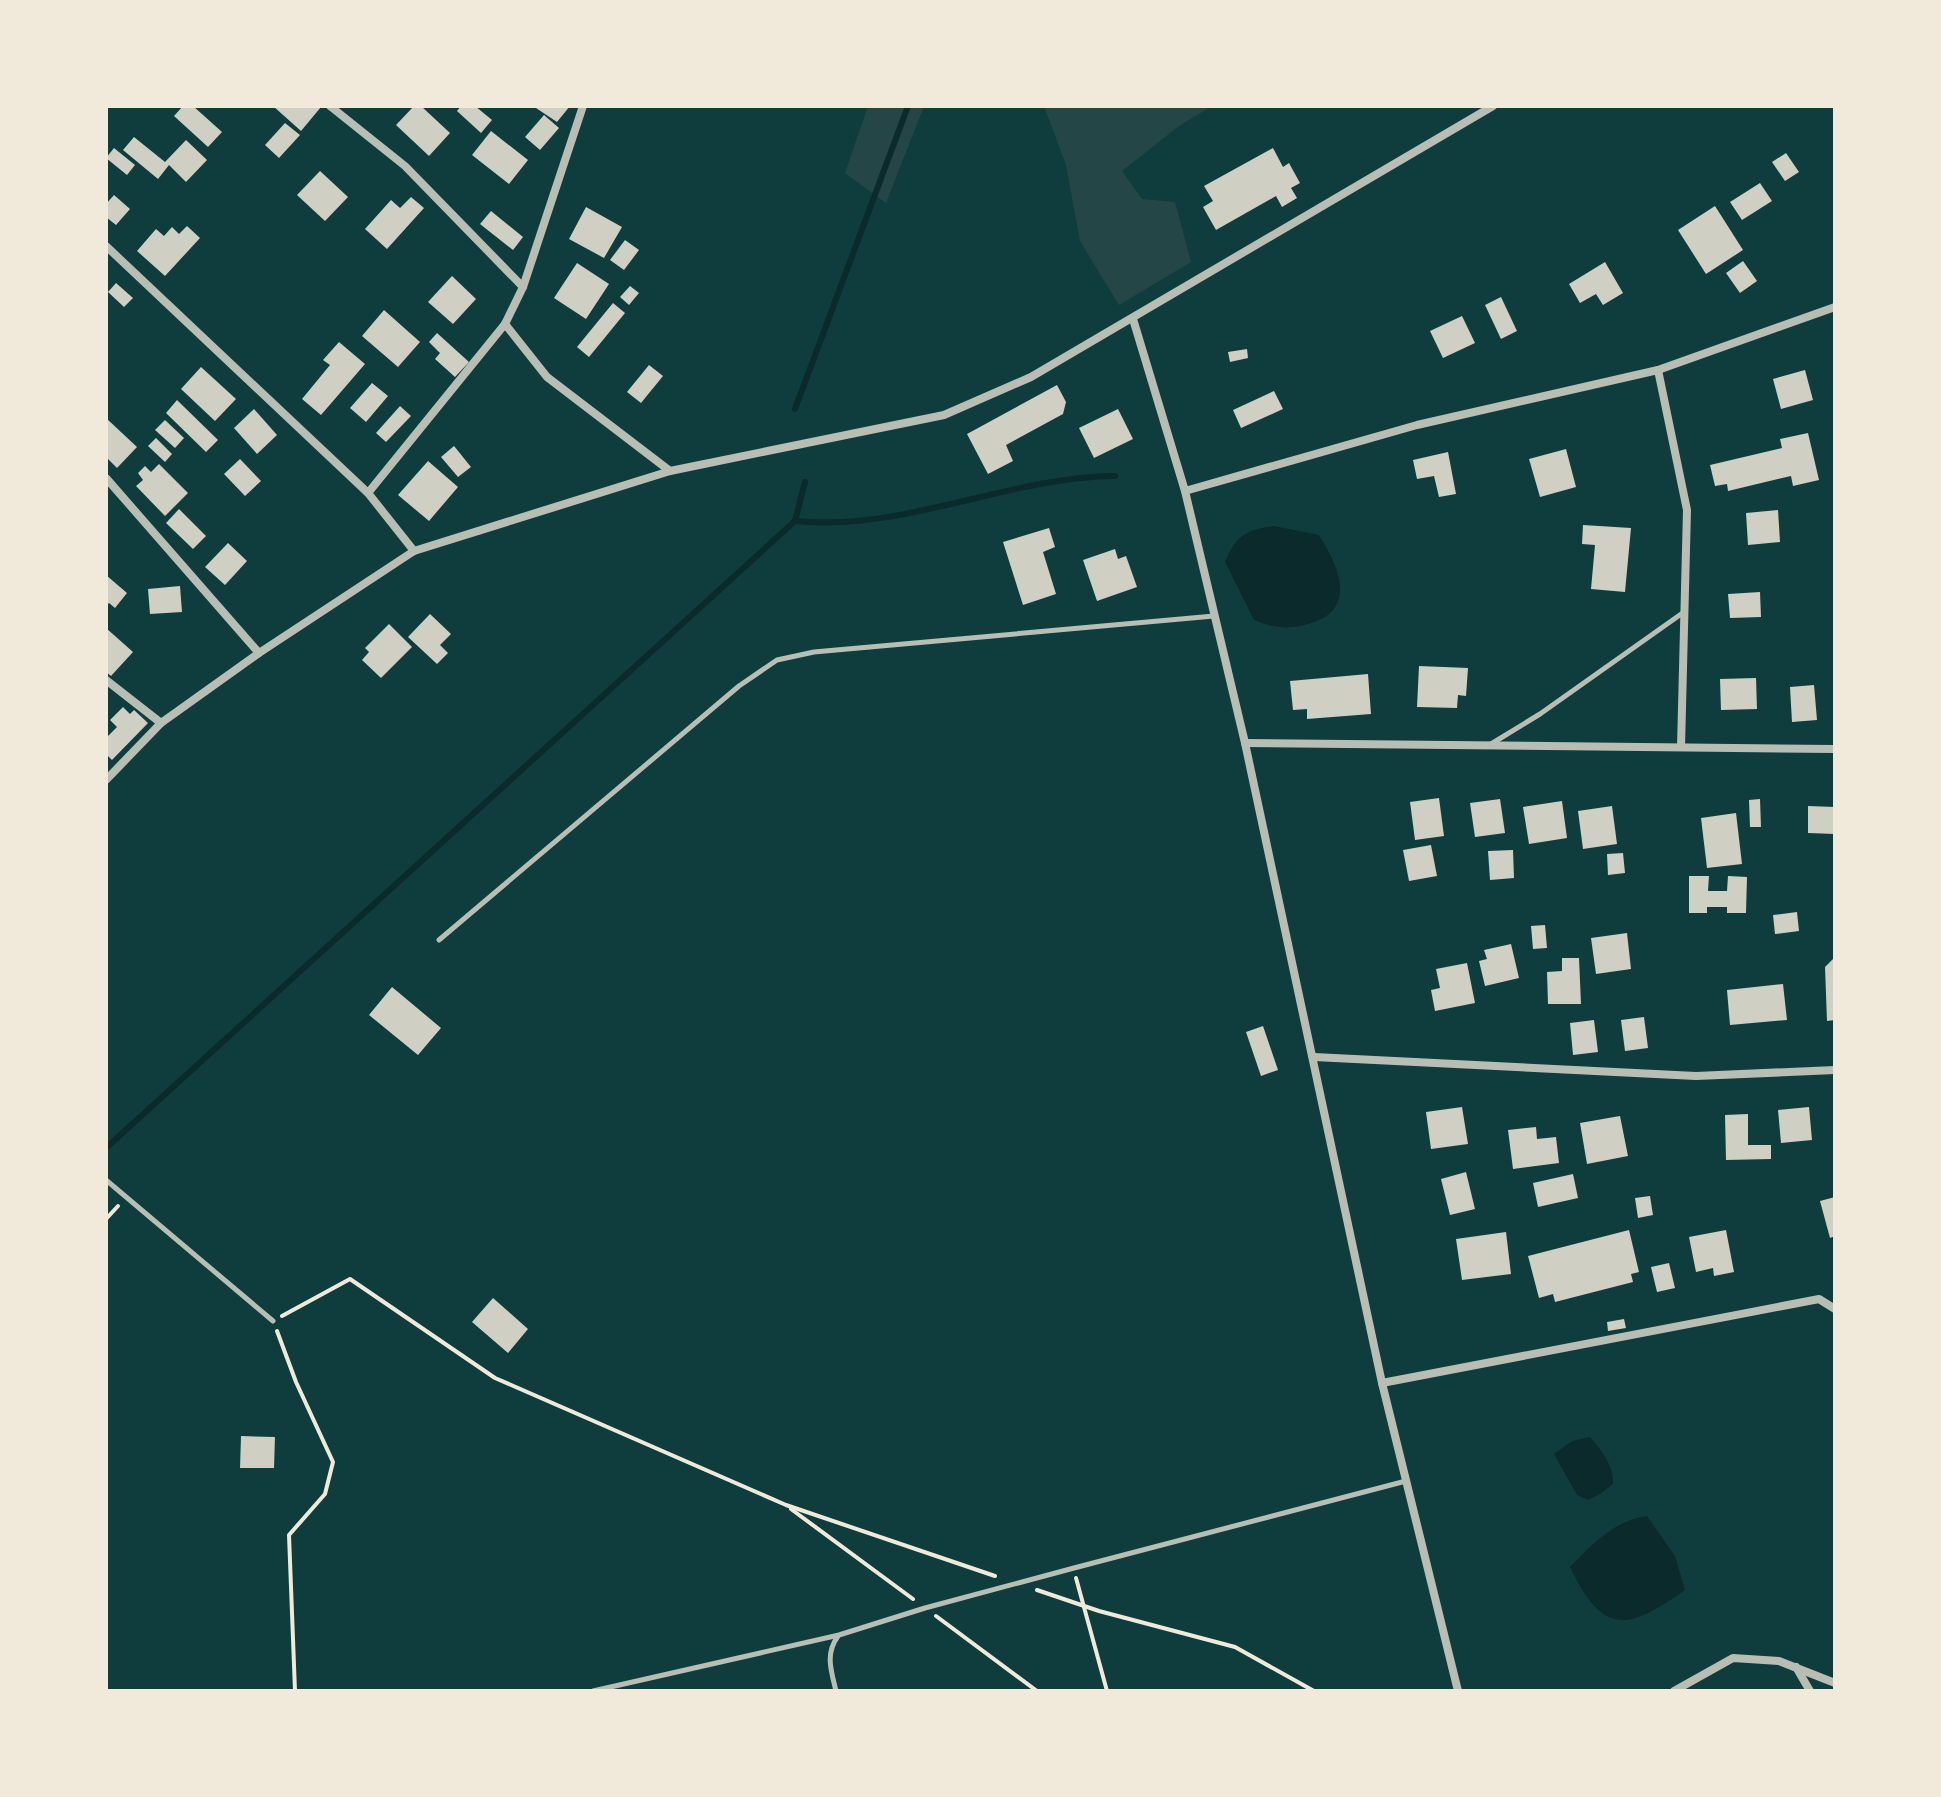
<svg xmlns="http://www.w3.org/2000/svg" width="1941" height="1797" font-family="Manrope,sans-serif">
<rect width="100%" height="100%" fill="#0f3d3e"/>
<!-- green -->
<g fill="#244646">
<polygon points="868,106 924,106 886,203 845,173"/>
<polygon points="1044,106 1212,106 1179,126 1122,171 1142,199 1175,202 1191,262 1119,305 1080,241 1066,165"/>
</g>
<!-- water -->
<g fill="#0a2a2b">
<path d="M1274 526 1319 535C1337 564 1358 606 1314 622 1292 630 1276 629 1254 620L1225 562C1235 537 1246 529 1274 526Z"/>
<path d="M1590 1437C1601 1450 1614 1465 1613 1484L1600 1494 1588 1500 1577 1495 1554 1454 1572 1441Z"/>
<path d="M1647 1516 1675 1556 1685 1590C1627 1631 1603 1636 1570 1567 1591 1545 1615 1520 1647 1516Z"/>
</g>
<g fill="none" stroke-linecap="round" stroke-linejoin="round">
<!-- stream -->
<g stroke="#0a2a2b" stroke-width="6">
<polyline points="795,409 908,106"/>
<path d="M795 521C904 532 1007 477 1115 476"/>
<polyline points="106,1148 795,521 805,482"/>
</g>
</g>
<!-- building -->
<g fill="#cfcfc3">
<polygon points="183,106 193,106 222,132 208,147 174,116"/>
<polygon points="273,106 320,106 321,107 301,131"/>
<polygon points="414,106 421,106 450,133 429,156 396,125"/>
<polygon points="461,106 475,106 492,120 481,133 457,111"/>
<polygon points="533,106 570,106 557,122"/>
<polygon points="544,115 559,128 540,150 525,137"/>
<polygon points="285,123 300,135 279,158 265,145"/>
<polygon points="491,131 528,160 509,184 472,155"/>
<polygon points="134,137 165,162 186,140 207,160 186,182 169,165 158,179 123,150"/>
<polygon points="114,148 135,165 127,175 106,158"/>
<polygon points="1273,148 1283,167 1289,163 1300,183 1291,188 1297,198 1282,207 1276,196 1216,230 1203,207 1213,201 1204,186"/>
<polygon points="1786,153 1799,172 1785,181 1772,162"/>
<polygon points="320,171 348,197 325,221 297,195"/>
<polygon points="1760,183 1772,201 1742,220 1730,202"/>
<polygon points="114,195 130,209 116,225 106,217 106,204"/>
<polygon points="411,197 424,208 387,249 365,229 391,200 400,208"/>
<polygon points="1715,206 1743,250 1706,274 1678,230"/>
<polygon points="586,207 622,227 604,258 569,239"/>
<polygon points="491,211 523,237 513,250 480,224"/>
<polygon points="187,226 200,238 165,276 137,251 156,229 164,236 172,227 179,234"/>
<polygon points="625,240 639,250 624,270 610,260"/>
<polygon points="1743,261 1757,281 1740,293 1726,273"/>
<polygon points="1605,262 1623,293 1603,305 1596,294 1580,303 1569,284"/>
<polygon points="577,263 609,284 586,319 554,298"/>
<polygon points="452,276 476,299 453,324 428,302"/>
<polygon points="116,283 133,298 124,307 108,292"/>
<polygon points="630,286 639,293 629,305 620,297"/>
<polygon points="1501,297 1517,331 1501,339 1485,305"/>
<polygon points="613,303 625,313 589,357 577,347"/>
<polygon points="384,310 420,342 398,367 362,336"/>
<polygon points="1462,316 1475,343 1443,358 1430,331"/>
<polygon points="437,333 469,362 455,377 435,359 440,353 429,342"/>
<polygon points="339,342 365,364 321,415 302,399 330,365 323,360"/>
<polygon points="1247,349 1248,358 1230,362 1228,352"/>
<polygon points="649,365 663,376 641,403 627,392"/>
<polygon points="201,367 236,399 215,421 181,389"/>
<polygon points="1805,370 1813,400 1781,409 1773,379"/>
<polygon points="372,383 388,396 366,422 350,408"/>
<polygon points="1057,385 1066,402 1063,414 1006,445 1013,461 988,474 967,434"/>
<polygon points="1274,391 1283,409 1241,428 1233,410"/>
<polygon points="177,400 218,440 206,452 166,413"/>
<polygon points="400,406 411,416 386,442 376,433"/>
<polygon points="254,409 277,435 257,454 234,428"/>
<polygon points="1118,409 1133,439 1094,458 1079,428"/>
<polygon points="106,418 137,447 117,468 106,457"/>
<polygon points="165,420 184,438 175,448 155,430"/>
<polygon points="1808,433 1819,480 1793,486 1791,476 1728,491 1727,484 1715,486 1710,465 1782,448 1780,439"/>
<polygon points="156,438 172,454 165,462 148,446"/>
<polygon points="454,446 471,467 458,477 441,457"/>
<polygon points="1566,449 1576,487 1540,497 1529,459"/>
<polygon points="1448,452 1456,494 1439,497 1434,476 1417,479 1413,460"/>
<polygon points="240,459 261,481 245,496 224,474"/>
<polygon points="428,461 458,487 429,521 398,495"/>
<polygon points="159,464 188,493 165,516 136,486 143,480 138,473 145,466 151,472"/>
<polygon points="179,509 206,536 193,549 166,523"/>
<polygon points="1778,510 1780,542 1748,545 1746,513"/>
<polygon points="1583,525 1631,528 1625,592 1591,589 1595,545 1582,544"/>
<polygon points="1049,528 1055,547 1043,552 1056,594 1023,605 1003,542"/>
<polygon points="228,543 247,561 225,585 205,567"/>
<polygon points="1115,549 1118,559 1126,556 1137,587 1097,601 1083,560"/>
<polygon points="106,575 127,593 115,608 109,603 106,606"/>
<polygon points="180,586 182,612 150,614 148,589"/>
<polygon points="1760,592 1761,617 1730,618 1728,594"/>
<polygon points="430,614 451,634 440,645 448,653 437,664 408,637"/>
<polygon points="389,624 412,647 381,678 362,660 369,652 365,648"/>
<polygon points="106,628 133,652 111,676 106,672"/>
<polygon points="1419,666 1468,668 1466,696 1458,695 1457,708 1417,707"/>
<polygon points="1368,674 1371,714 1307,719 1307,709 1293,710 1290,681"/>
<polygon points="1756,678 1757,709 1721,710 1720,679"/>
<polygon points="1814,685 1817,720 1792,722 1790,687"/>
<polygon points="123,707 130,714 134,710 148,723 112,760 106,754 106,738 117,727 110,720"/>
<polygon points="1439,798 1444,836 1415,840 1410,802"/>
<polygon points="1500,799 1505,833 1475,837 1470,803"/>
<polygon points="1760,799 1761,827 1750,827 1749,800"/>
<polygon points="1562,801 1567,838 1529,844 1523,807"/>
<polygon points="1612,806 1617,844 1583,849 1578,811"/>
<polygon points="1808,806 1835,807 1835,834 1808,833"/>
<polygon points="1736,813 1742,864 1707,868 1701,818"/>
<polygon points="1431,845 1437,876 1409,881 1403,850"/>
<polygon points="1513,850 1514,878 1490,880 1488,851"/>
<polygon points="1623,853 1625,873 1608,875 1607,854"/>
<polygon points="1689,876 1709,876 1708,891 1727,891 1728,876 1747,877 1746,913 1727,913 1727,907 1707,907 1707,913 1689,913"/>
<polygon points="1797,912 1799,931 1775,934 1773,915"/>
<polygon points="1545,925 1547,948 1533,949 1531,926"/>
<polygon points="1627,933 1631,969 1596,974 1591,938"/>
<polygon points="1511,944 1519,978 1485,986 1479,961 1487,959 1484,950"/>
<polygon points="1835,957 1835,1020 1827,1021 1825,967"/>
<polygon points="1562,958 1579,958 1581,1004 1548,1004 1547,972 1562,971"/>
<polygon points="1467,963 1475,1003 1435,1011 1431,990 1440,988 1436,969"/>
<polygon points="1783,984 1787,1020 1730,1025 1727,990"/>
<polygon points="392,987 441,1028 418,1055 369,1015"/>
<polygon points="1644,1017 1648,1048 1625,1051 1621,1020"/>
<polygon points="1594,1020 1598,1052 1573,1055 1570,1023"/>
<polygon points="1263,1026 1278,1070 1261,1076 1246,1032"/>
<polygon points="1462,1107 1468,1144 1431,1149 1426,1112"/>
<polygon points="1809,1107 1812,1140 1781,1143 1778,1110"/>
<polygon points="1748,1114 1748,1145 1771,1145 1771,1159 1726,1160 1725,1115"/>
<polygon points="1620,1116 1628,1156 1587,1164 1580,1123"/>
<polygon points="1536,1127 1537,1139 1556,1137 1559,1163 1513,1169 1508,1130"/>
<polygon points="1466,1172 1475,1209 1450,1215 1441,1179"/>
<polygon points="1573,1174 1578,1198 1538,1207 1533,1183"/>
<polygon points="1650,1196 1653,1215 1638,1218 1635,1198"/>
<polygon points="1835,1197 1835,1236 1830,1238 1820,1201"/>
<polygon points="1629,1230 1639,1272 1631,1274 1633,1282 1555,1302 1553,1294 1539,1298 1528,1256"/>
<polygon points="1726,1230 1734,1272 1714,1276 1713,1268 1696,1272 1689,1237"/>
<polygon points="1506,1232 1511,1274 1462,1280 1456,1239"/>
<polygon points="1669,1263 1675,1288 1657,1292 1651,1267"/>
<polygon points="493,1298 528,1329 508,1353 472,1322"/>
<polygon points="1624,1319 1626,1328 1608,1331 1607,1322"/>
<polygon points="241,1436 275,1437 274,1468 240,1468"/>
</g>
<g fill="none" stroke-linecap="round" stroke-linejoin="round">
<!-- path -->
<g stroke="#f1e9da" stroke-width="4">
<polyline points="106,1219 118,1206"/>
<polyline points="282,1316 350,1279 495,1378 786,1505 995,1576"/>
<polyline points="277,1331 296,1382 333,1462 325,1494 289,1535 295,1691"/>
<polyline points="791,1509 913,1599"/>
<polyline points="1076,1578 1107,1691"/>
<polyline points="1037,1590 1099,1611 1235,1647 1314,1691"/>
<polyline points="936,1616 1037,1691"/>
</g>
<!-- service -->
<g stroke="#b8beb3" stroke-width="5">
<polyline points="1491,744 1540,714 1684,612"/>
<polyline points="439,940 739,686 777,660 814,652 1214,616"/>
<polyline points="106,1180 273,1321"/>
<polyline points="593,1691 839,1635 925,1608 1074,1568 1406,1481"/>
<path d="M836 1691C831 1670 825 1654 838 1636"/>
</g>
<!-- minor -->
<g stroke="#b8beb3" stroke-width="8">
<polyline points="330,106 405,166 523,287"/>
<polyline points="106,246 368,493 414,551"/>
<polyline points="1133,319 1185,491 1245,743 1382,1383 1458,1691"/>
<polyline points="505,324 547,377 670,471"/>
<polyline points="1658,370 1687,510 1681,747"/>
<polyline points="106,478 259,653"/>
<polyline points="1185,491 1417,425 1658,370 1835,307"/>
<polyline points="368,493 505,324 523,287 583,106"/>
<polyline points="106,680 161,723"/>
<polyline points="1245,743 1835,749"/>
<polyline points="106,780 161,723 259,653 414,551 670,471 944,415 1031,377 1493,106"/>
<polyline points="1314,1057 1696,1076 1835,1070"/>
<polyline points="1382,1383 1819,1299 1835,1309"/>
<polyline points="1796,1667 1810,1691"/>
<polyline points="1674,1691 1733,1658 1779,1661 1835,1683"/>
</g>
</g>
<!-- border -->
<rect width="1941" height="1797" fill="none" stroke="#f1e9da" stroke-width="216"/>
</svg>
